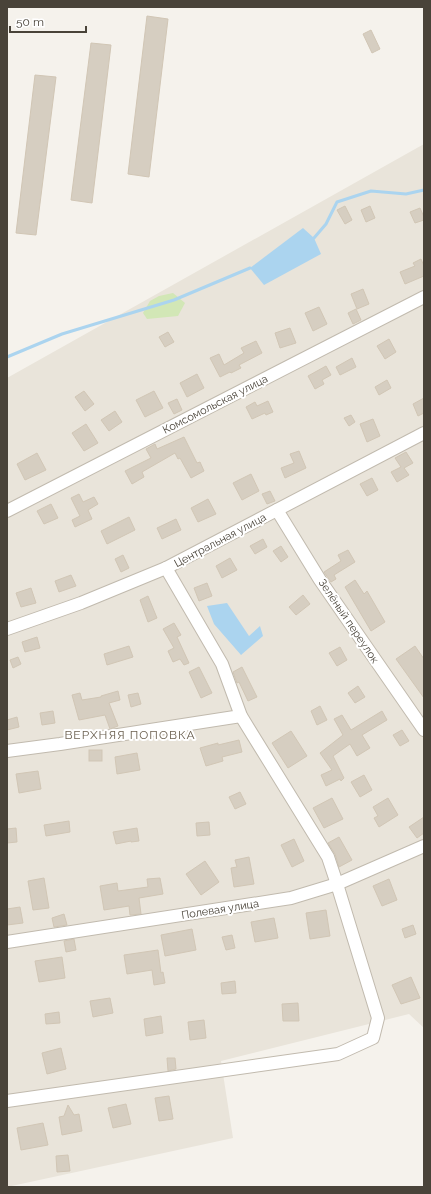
<svg xmlns="http://www.w3.org/2000/svg" width="431" height="1194" font-family="Raleway,sans-serif">
<rect width="100%" height="100%" fill="#f5f2ec"/>
<!-- residential -->
<polygon fill="#e9e4da" points="424,144 424,1028 409,1014 221,1061 233,1138 7,1187 7,378"/>
<!-- green -->
<polygon fill="#d2e7b6" points="173,293 185,303 178,316 147,319 143,313 150,301 159,296"/>
<!-- water -->
<g fill="#abd4ef">
<polygon points="303,228 314,238 321,254 264,285 250,268"/>
<polygon points="227,603 249,636 260,626 263,636 241,655 214,624 207,606"/>
</g>
<g fill="none" stroke-linecap="round" stroke-linejoin="round">
<!-- stream -->
<g stroke="#abd4ef" stroke-width="3">
<polyline points="314,238 326,224 337,202 371,191 406,194 424,190"/>
<polyline points="7,357 62,334 174,300 250,268"/>
</g>
</g>
<!-- building -->
<g fill="#d6cec1" stroke="#d1c6b5">
<polygon points="147,16 168,19 149,177 128,174"/>
<polygon points="371,30 380,49 372,53 363,34"/>
<polygon points="91,43 111,45 92,203 71,200"/>
<polygon points="35,75 56,77 36,235 16,233"/>
<polygon points="345,206 352,220 345,224 337,210"/>
<polygon points="370,206 375,218 366,222 361,210"/>
<polygon points="420,208 424,217 424,220 415,223 410,212"/>
<polygon points="421,259 424,266 424,276 405,284 400,272 415,266 413,263"/>
<polygon points="363,289 369,304 357,309 351,294"/>
<polygon points="319,307 327,324 313,331 305,313"/>
<polygon points="356,309 361,320 353,324 348,313"/>
<polygon points="290,328 296,343 280,348 275,333"/>
<polygon points="168,332 174,342 165,347 159,337"/>
<polygon points="389,339 396,352 385,359 377,346"/>
<polygon points="256,341 262,353 239,365 241,368 231,373 230,372 220,377 210,358 219,354 224,365 244,353 241,348"/>
<polygon points="352,358 356,367 340,375 336,367"/>
<polygon points="326,366 331,375 322,380 324,384 315,389 308,376"/>
<polygon points="197,374 204,388 187,397 180,383"/>
<polygon points="387,380 391,388 379,395 375,387"/>
<polygon points="84,391 94,404 85,411 75,397"/>
<polygon points="154,391 163,408 145,417 136,400"/>
<polygon points="424,398 424,413 418,416 413,404"/>
<polygon points="177,399 182,410 174,414 168,403"/>
<polygon points="268,401 273,412 266,415 265,413 252,419 246,407 255,402 257,406"/>
<polygon points="115,411 122,422 109,431 101,420"/>
<polygon points="351,415 355,422 349,426 344,418"/>
<polygon points="373,419 380,436 367,442 360,424"/>
<polygon points="86,424 98,443 84,451 72,433"/>
<polygon points="184,437 197,463 200,462 204,471 191,478 180,458 178,459 175,453 142,472 144,477 132,484 125,471 151,458 146,449 155,444 157,449"/>
<polygon points="299,451 306,468 285,478 281,468 294,463 290,454"/>
<polygon points="406,452 413,463 404,468 409,475 397,482 391,472 401,467 395,458"/>
<polygon points="37,453 46,470 25,480 17,464"/>
<polygon points="251,474 259,491 242,500 233,483"/>
<polygon points="372,478 378,490 367,496 360,484"/>
<polygon points="270,491 275,501 267,504 262,494"/>
<polygon points="79,494 83,502 94,497 98,504 88,510 92,519 75,527 72,520 80,516 71,498"/>
<polygon points="208,499 216,514 198,522 191,508"/>
<polygon points="51,504 58,518 44,524 37,511"/>
<polygon points="129,517 135,530 107,544 101,531"/>
<polygon points="176,519 181,530 162,539 157,528"/>
<polygon points="263,539 267,547 255,554 250,546"/>
<polygon points="281,546 288,557 281,562 273,551"/>
<polygon points="348,550 355,562 334,575 336,579 331,582 324,572 341,561 338,555"/>
<polygon points="123,555 129,568 121,572 115,559"/>
<polygon points="230,558 237,570 222,578 216,566"/>
<polygon points="71,575 76,586 59,592 55,581"/>
<polygon points="355,580 364,594 367,591 385,622 371,631 345,587"/>
<polygon points="207,583 212,596 199,601 194,588"/>
<polygon points="31,588 36,603 21,607 16,593"/>
<polygon points="303,595 310,604 296,615 289,607"/>
<polygon points="148,596 157,618 148,622 140,600"/>
<polygon points="174,623 181,635 177,637 189,663 184,665 180,659 173,662 168,651 174,648 163,629"/>
<polygon points="37,637 40,648 25,652 22,642"/>
<polygon points="129,646 133,657 107,665 104,654"/>
<polygon points="415,646 424,659 424,698 396,659"/>
<polygon points="340,647 347,660 337,666 329,653"/>
<polygon points="18,657 21,664 13,668 10,660"/>
<polygon points="199,667 212,693 201,698 189,672"/>
<polygon points="242,667 257,697 248,701 239,682 237,683 233,672"/>
<polygon points="358,686 365,697 355,703 348,693"/>
<polygon points="118,691 120,700 109,703 118,726 110,729 105,715 79,720 72,695 80,693 82,700 101,697 101,696"/>
<polygon points="138,693 141,704 131,707 128,695"/>
<polygon points="320,706 327,720 317,725 311,711"/>
<polygon points="53,711 55,723 42,725 40,713"/>
<polygon points="382,711 387,720 362,735 370,748 357,756 350,744 333,756 344,778 341,781 340,779 326,786 321,775 332,770 320,753 343,735 334,719 342,715 351,730"/>
<polygon points="17,717 19,727 7,730 7,720"/>
<polygon points="402,730 409,741 400,746 393,735"/>
<polygon points="291,731 307,756 288,768 272,743"/>
<polygon points="239,740 242,752 222,757 223,761 206,766 200,748 218,743 218,745"/>
<rect x="89" y="750" width="13" height="11"/>
<polygon points="137,753 140,770 117,774 115,757"/>
<polygon points="38,771 41,789 19,793 16,774"/>
<polygon points="364,775 372,790 360,797 351,782"/>
<polygon points="240,792 246,804 235,809 229,797"/>
<polygon points="332,798 343,819 324,828 313,808"/>
<polygon points="388,798 398,815 379,827 374,818 378,816 373,807"/>
<polygon points="424,817 424,833 417,838 409,827"/>
<polygon points="69,821 70,832 46,836 44,825"/>
<polygon points="209,822 210,835 197,836 196,823"/>
<polygon points="16,828 17,842 7,843 7,829"/>
<polygon points="137,828 139,841 131,842 131,841 116,844 113,832"/>
<polygon points="339,837 352,860 339,867 335,854 328,843"/>
<polygon points="294,839 304,861 292,867 281,845"/>
<polygon points="249,857 254,884 234,887 231,868 237,867 235,860"/>
<polygon points="205,861 219,882 201,895 186,874"/>
<polygon points="44,878 49,908 33,910 28,881"/>
<polygon points="160,878 163,894 139,898 141,914 130,915 129,906 104,910 100,886 117,883 118,891 148,887 147,879"/>
<polygon points="389,879 397,900 382,906 373,886"/>
<polygon points="20,907 23,923 7,925 7,909"/>
<polygon points="326,910 330,936 310,939 306,913"/>
<polygon points="64,914 67,925 54,927 52,918"/>
<polygon points="274,918 278,938 255,942 251,922"/>
<polygon points="413,925 416,934 405,938 402,929"/>
<polygon points="192,929 196,950 165,956 161,935"/>
<polygon points="232,935 235,948 226,950 222,937"/>
<polygon points="74,939 76,950 66,952 64,941"/>
<polygon points="158,950 161,973 163,972 165,983 154,985 152,970 127,974 124,955"/>
<polygon points="62,957 65,978 39,982 35,961"/>
<polygon points="411,977 420,998 401,1004 392,985"/>
<polygon points="235,981 236,993 222,994 221,983"/>
<polygon points="110,998 113,1013 93,1017 90,1001"/>
<polygon points="298,1003 299,1021 283,1021 282,1004"/>
<polygon points="59,1012 60,1023 46,1024 45,1014"/>
<polygon points="161,1016 163,1033 146,1036 144,1019"/>
<polygon points="204,1020 206,1038 190,1040 188,1022"/>
<polygon points="61,1048 66,1069 47,1074 42,1053"/>
<polygon points="167,1058 175,1058 176,1069 168,1071"/>
<polygon points="169,1096 173,1119 159,1121 155,1098"/>
<polygon points="126,1104 131,1124 113,1128 108,1108"/>
<polygon points="68,1105 74,1115 79,1114 82,1131 62,1135 59,1117 64,1116"/>
<polygon points="43,1123 48,1145 21,1150 17,1128"/>
<polygon points="68,1155 70,1171 57,1172 56,1156"/>
</g>
<g fill="none" stroke-linecap="round" stroke-linejoin="round">
<defs>
<g id="minor">
<polyline points="277,510 320,580 424,730"/>
<polyline points="7,511 424,297"/>
<polyline points="7,629 81,603 166,568 424,433"/>
<polyline points="7,751 60,744 241,716"/>
<polyline points="7,942 291,898 337,884 424,846"/>
<polyline points="7,1101 338,1054 373,1038 378,1018 337,884 328,857 241,716 222,664 166,568"/>
</g>
</defs>
<!-- minor casing -->
<use href="#minor" stroke="#c1baae" stroke-width="14"/>
<!-- minor -->
<use href="#minor" stroke="#fff" stroke-width="12"/>
</g>
<g text-anchor="middle" stroke-width="4" stroke-linejoin="round" paint-order="stroke">
<!-- street labels -->
<g font-size="11" fill="#494339" stroke="#fff">
<text transform="translate(215 404) rotate(-27)" y="4">Комсомольская улица</text>
<text transform="translate(220 540) rotate(-28)" y="4">Центральная улица</text>
<text transform="translate(349 621) rotate(56)" y="4">Зелёный переулок</text>
<text transform="translate(220 909) rotate(-9)" y="4">Полевая улица</text>
</g>
<!-- neighbourhood labels -->
<g font-size="12" letter-spacing="1" fill="#6c6151" stroke="#fff">
<text x="130" y="739">ВЕРХНЯЯ ПОПОВКА</text>
</g>
</g>
<!-- border -->
<rect width="431" height="1194" fill="none" stroke="#494339" stroke-width="16"/>
<!-- scale -->
<path d="M10 26v6h76v-6" fill="none" stroke="#494339" stroke-width="2"/>
<text x="16" y="26" font-size="12" fill="#494339" stroke="#ffffff" stroke-width="3" paint-order="stroke">50 m</text>
</svg>
